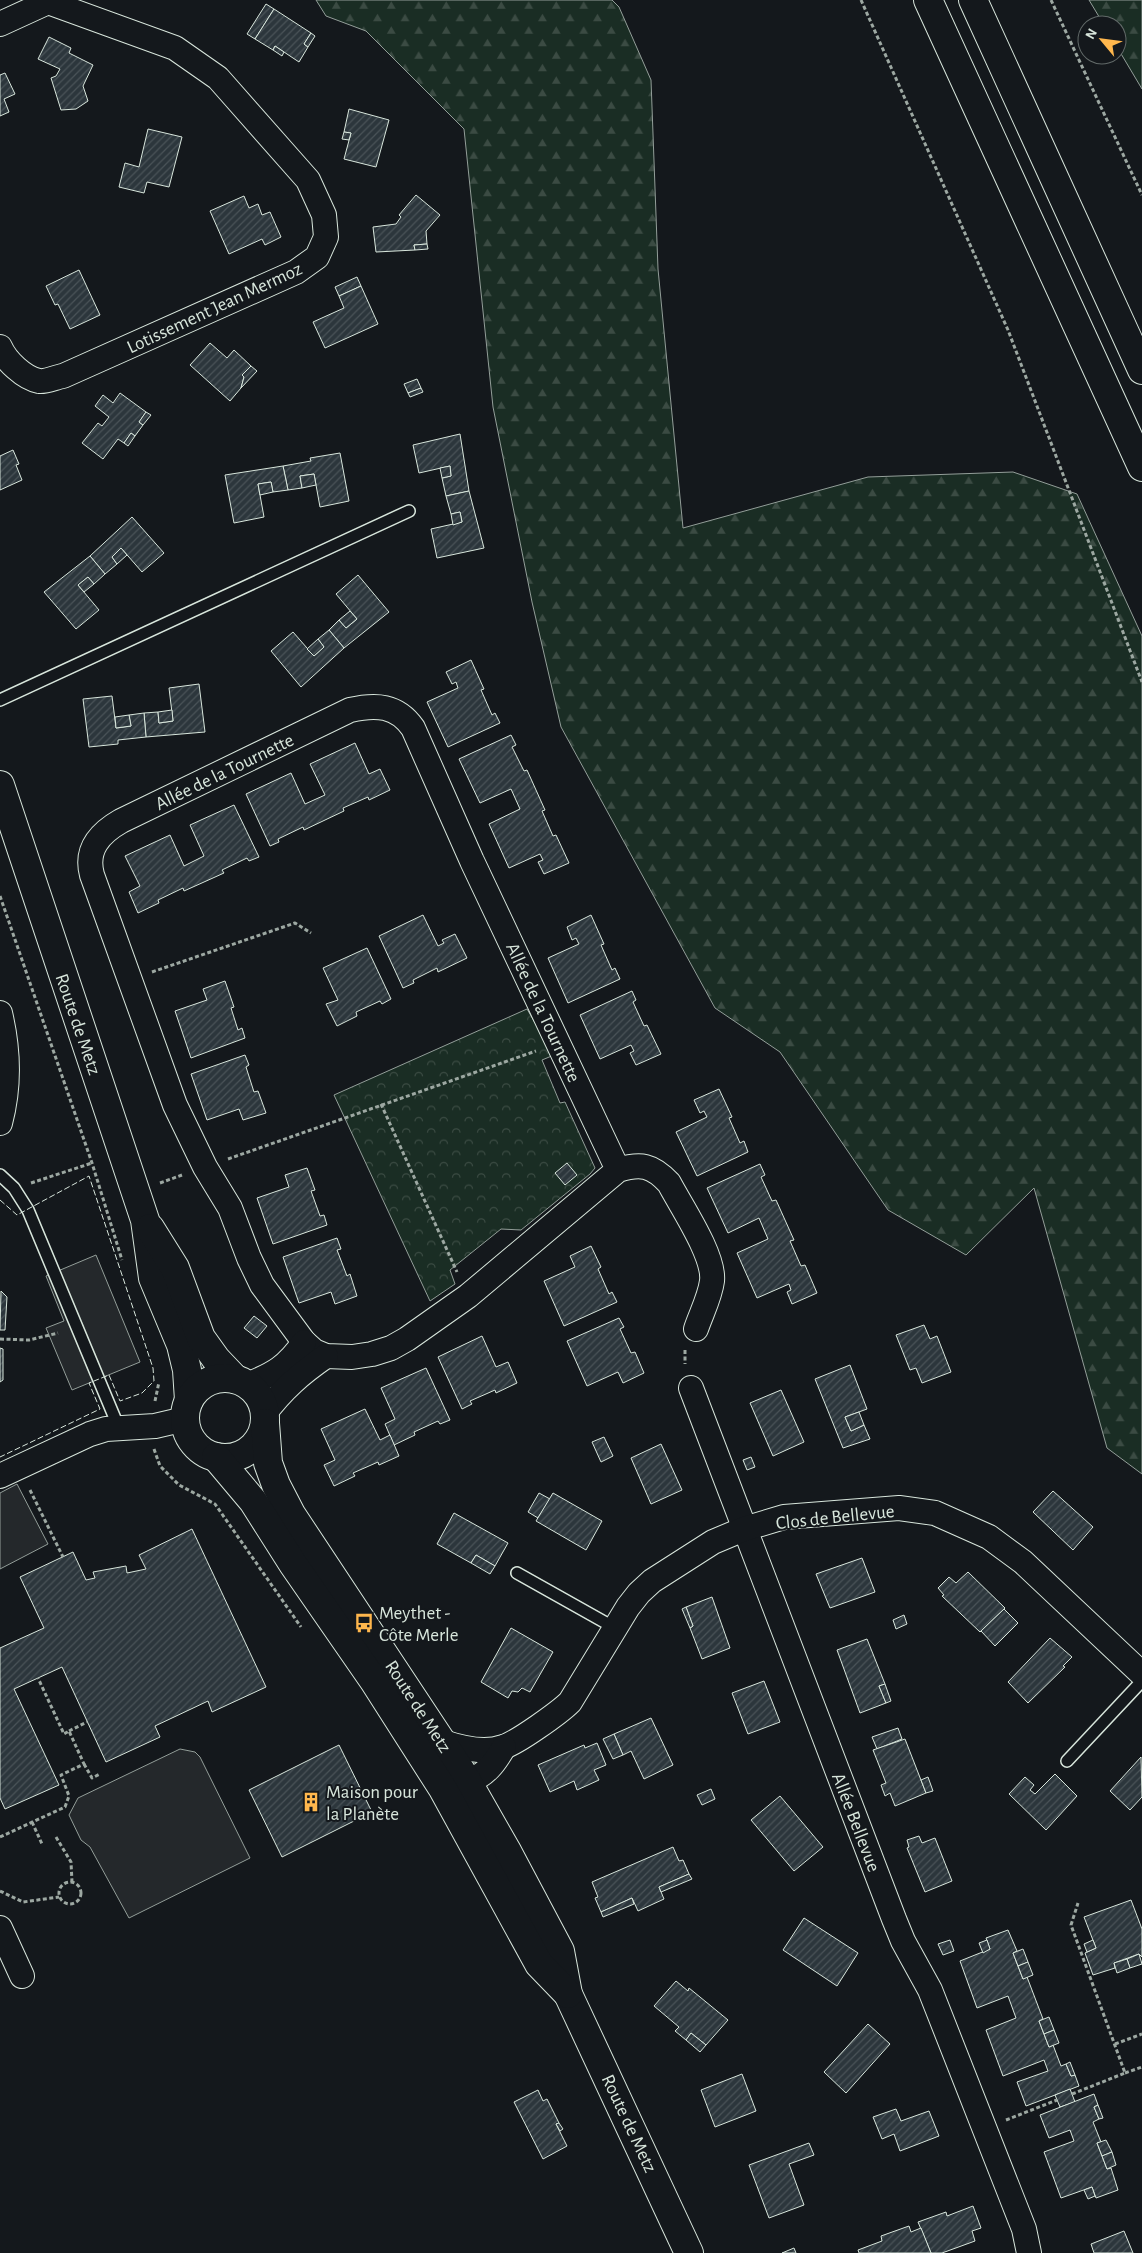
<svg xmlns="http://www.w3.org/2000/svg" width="1142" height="2253" font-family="'Alegreya Sans',sans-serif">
<defs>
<pattern id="forest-firs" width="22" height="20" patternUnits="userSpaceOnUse" patternTransform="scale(1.25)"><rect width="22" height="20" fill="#1a2d24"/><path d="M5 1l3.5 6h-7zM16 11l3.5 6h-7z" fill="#3b4b43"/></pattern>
<pattern id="park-crowns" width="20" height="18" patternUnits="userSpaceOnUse" patternTransform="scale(1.25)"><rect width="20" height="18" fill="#1a2d24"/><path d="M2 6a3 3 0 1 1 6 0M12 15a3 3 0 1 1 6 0" fill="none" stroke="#3b4b43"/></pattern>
<pattern id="building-hatch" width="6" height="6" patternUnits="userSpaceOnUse" patternTransform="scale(1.25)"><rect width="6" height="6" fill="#2c363c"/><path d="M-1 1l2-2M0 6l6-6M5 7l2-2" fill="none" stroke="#4a5358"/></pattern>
</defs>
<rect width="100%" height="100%" fill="#14181c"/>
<!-- forest -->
<g fill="url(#forest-firs)" stroke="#939e99">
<polygon points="316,0 612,0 619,7 651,80 658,269 683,528 868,477 1013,472 1077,494 1142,636 1142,1474 1107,1448 1034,1188 966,1255 888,1210 780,1052 715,1008 561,727 532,602 493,407 464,129 366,31 326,16"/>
<polygon points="1089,0 1142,0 1142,89 1117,47 1117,25 1104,25"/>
</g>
<!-- park -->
<polygon fill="url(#park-crowns)" stroke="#939e99" points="527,1009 554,1055 542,1060 560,1103 565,1102 595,1168 590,1174 521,1230 501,1229 450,1270 455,1284 430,1301 334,1095"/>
<!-- parking -->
<g fill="#24282b" stroke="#939e99">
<polygon points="96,1255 140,1362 72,1390 46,1328 64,1321 46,1276"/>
<polygon points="17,1484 48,1544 0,1569 0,1493"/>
<polygon points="180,1749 195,1752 200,1757 250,1858 129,1918 90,1847 81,1840 69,1815 78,1798"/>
</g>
<!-- building -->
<g fill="url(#building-hatch)" stroke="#d8e6dc">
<polygon points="266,4 274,9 255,39 247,34"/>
<polygon points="274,9 311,33 304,44 308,47 299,62 275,46 273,50 255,39"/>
<polygon points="311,33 315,36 308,47 304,44"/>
<polygon points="49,37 71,48 69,53 93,65 83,86 88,101 76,109 61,110 51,78 56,76 60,69 38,59"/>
<polygon points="275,46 284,52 282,56 273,50"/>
<polygon points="5,73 15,94 4,99 9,112 0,116 0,75"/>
<polygon points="349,109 389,120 376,167 344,159 351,133 344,132"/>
<polygon points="148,129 182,137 169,187 147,182 144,193 119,187 125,163 139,167"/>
<polygon points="344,132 351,133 349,140 342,139"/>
<polygon points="416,195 440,215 426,231 427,244 414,245 415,250 376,252 373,227 396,224 401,217 399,215"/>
<polygon points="244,196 249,208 258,204 262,215 270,212 281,237 265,245 262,239 229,254 210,211"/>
<polygon points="427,244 428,249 415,250 414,245"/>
<polygon points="79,270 100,315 70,329 58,304 55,305 46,286"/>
<polygon points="357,277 361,286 339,296 335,287"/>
<polygon points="361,286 378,324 325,348 313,322 344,308 339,296"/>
<polygon points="210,343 227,358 234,350 251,366 242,375 244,377 241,388 230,401 190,365"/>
<polygon points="251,366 257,371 241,388 244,377 242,375"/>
<polygon points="417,379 421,388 408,393 404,384"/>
<polygon points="421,388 423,392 410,397 408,393"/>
<polygon points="120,393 146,412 139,422 143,425 135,436 131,433 124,443 118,439 103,459 82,443 98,423 102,426 109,417 95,406 103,395 113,403"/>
<polygon points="146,412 151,415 143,425 139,422"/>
<polygon points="131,433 135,436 128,446 124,443"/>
<polygon points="460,434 469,491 446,496 442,478 451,476 450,466 419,473 413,445"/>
<polygon points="13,450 19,464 16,465 22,480 0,490 0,456"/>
<polygon points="340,453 349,501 320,507 314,474 300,476 302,488 288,490 283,466 311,461 310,458"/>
<polygon points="283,466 288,490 273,492 271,482 258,484 264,517 234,523 225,475"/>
<polygon points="450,466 451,476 442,478 440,468"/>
<polygon points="314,474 316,485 302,488 300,476"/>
<polygon points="271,482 273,492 260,495 258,484"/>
<polygon points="469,491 484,548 437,558 431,529 462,522 460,512 451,514 446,496"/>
<polygon points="460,512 462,522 453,525 451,514"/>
<polygon points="132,517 164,553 142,572 121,548 112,557 117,564 105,574 90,556"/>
<polygon points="121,548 127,555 117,564 112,557"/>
<polygon points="90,556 105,574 94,584 88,577 78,585 99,610 76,629 44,592"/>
<polygon points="358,575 389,612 344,648 329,630 339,620 346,628 357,619 336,594"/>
<polygon points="88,577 94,584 84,592 78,585"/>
<polygon points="350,611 357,619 346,628 339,620"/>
<polygon points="329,630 344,648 301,687 271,651 293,632 314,656 324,647 318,639"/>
<polygon points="318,639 324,647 314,656 307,649"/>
<polygon points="471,660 484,689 481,690 492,715 495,713 500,723 448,747 427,702 458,688 456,682 452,684 446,672"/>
<polygon points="199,684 205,732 146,737 144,713 158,712 159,723 173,721 169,688"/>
<polygon points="112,696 116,728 131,726 129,715 144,713 146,737 118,740 118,744 89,747 83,699"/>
<polygon points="172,710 173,721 159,723 158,712"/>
<polygon points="129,715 131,726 116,728 115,717"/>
<polygon points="511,735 516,745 512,747 524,771 527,770 545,810 542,811 553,836 556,835 569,863 544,874 538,862 543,860 540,854 509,868 489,824 520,809 511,789 480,803 459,759"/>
<polygon points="355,743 369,774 380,769 390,790 369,800 368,797 343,808 344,811 304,830 303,827 278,839 279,842 270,846 246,794 291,773 305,804 325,795 310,764"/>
<polygon points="234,805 259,857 249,861 247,858 222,870 224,873 184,891 183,888 158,900 159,903 138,913 129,892 140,886 125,856 170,835 184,866 204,856 190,825"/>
<polygon points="423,915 438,946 444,943 442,940 455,934 467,958 438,972 437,968 413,980 414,983 403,988 379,936"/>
<polygon points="591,915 604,944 601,945 612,970 615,968 620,979 568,1003 548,958 579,944 576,938 572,940 567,927"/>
<polygon points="367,948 391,999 382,1004 380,1001 356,1012 357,1016 337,1026 326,1004 338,1000 323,968"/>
<polygon points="225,981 234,1007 231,1008 238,1030 242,1028 245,1038 191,1058 175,1011 207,1000 203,989"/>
<polygon points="632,991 636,1000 633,1002 644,1026 647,1025 661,1054 636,1065 630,1053 634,1051 631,1045 600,1059 580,1015"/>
<polygon points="245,1055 249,1065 246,1067 254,1092 258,1091 266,1113 243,1120 239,1109 207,1120 191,1074"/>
<polygon points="719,1089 732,1117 729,1118 740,1143 744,1141 748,1152 697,1176 676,1132 707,1117 704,1111 700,1113 694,1100"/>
<polygon points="567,1163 577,1175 565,1185 555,1173"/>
<polygon points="760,1164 765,1175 761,1177 772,1201 776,1200 794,1240 790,1241 801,1266 805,1265 817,1293 792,1304 787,1292 791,1290 789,1284 757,1298 737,1253 768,1239 759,1218 728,1233 707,1188"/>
<polygon points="307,1168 315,1190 311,1191 320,1216 324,1215 327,1225 273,1244 257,1198 289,1187 285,1175"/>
<polygon points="337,1238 341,1249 337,1250 347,1276 350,1274 357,1296 335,1304 331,1292 299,1303 283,1257"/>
<polygon points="591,1246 601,1267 598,1269 609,1294 612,1292 617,1302 564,1326 544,1281 575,1267 570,1256"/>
<polygon points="1,1291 7,1297 5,1330 0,1330"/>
<polygon points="254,1316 267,1326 257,1338 244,1328"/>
<polygon points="619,1318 624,1327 620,1329 631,1353 635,1352 644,1373 623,1383 618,1372 587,1386 567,1341"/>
<polygon points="924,1325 930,1339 937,1336 951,1372 922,1383 916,1368 910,1370 896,1335"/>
<polygon points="482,1336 496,1367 508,1362 517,1383 496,1393 495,1390 470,1401 472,1404 462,1409 438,1357"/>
<polygon points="0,1348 3,1349 3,1380 0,1382"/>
<polygon points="850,1365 867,1409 845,1417 851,1431 864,1425 870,1439 843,1448 815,1379"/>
<polygon points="426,1368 450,1420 440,1424 438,1421 414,1432 415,1435 394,1445 385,1424 395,1419 381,1388"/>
<polygon points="781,1390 804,1442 773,1456 750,1403"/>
<polygon points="365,1409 380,1440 390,1435 399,1456 379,1465 378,1462 353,1473 355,1476 334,1486 324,1465 335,1460 321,1429"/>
<polygon points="859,1412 864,1425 851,1431 845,1417"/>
<polygon points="604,1437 613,1456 601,1462 592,1442"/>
<polygon points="661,1444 682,1490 651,1504 631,1458"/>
<polygon points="751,1457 755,1467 747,1470 743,1460"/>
<polygon points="1053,1491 1093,1527 1073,1550 1033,1512"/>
<polygon points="539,1493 550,1499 538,1518 528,1512"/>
<polygon points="553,1493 602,1521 586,1550 536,1521"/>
<polygon points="454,1513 508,1543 495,1566 476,1555 471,1563 437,1544"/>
<polygon points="192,1529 266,1687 212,1712 208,1701 155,1726 160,1737 106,1762 62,1667 14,1689 59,1785 5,1809 0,1798 0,1648 44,1628 20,1577 73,1552 86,1580 95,1578 93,1572 126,1566 127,1573 146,1569 139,1555"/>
<polygon points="476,1555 495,1566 490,1574 471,1563"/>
<polygon points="862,1558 875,1592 830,1608 816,1574"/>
<polygon points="968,1572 1005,1608 980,1632 942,1596 944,1595 938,1588 949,1577 956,1583"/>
<polygon points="712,1597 730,1648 702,1659 690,1628 693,1626 686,1607"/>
<polygon points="686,1607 693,1626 690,1628 682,1609"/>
<polygon points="1004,1609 1018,1623 995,1646 981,1631"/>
<polygon points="904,1615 907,1624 896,1629 893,1620"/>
<polygon points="511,1628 553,1652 530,1692 522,1688 518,1692 512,1691 508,1698 481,1682"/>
<polygon points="1050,1638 1072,1657 1063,1666 1065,1667 1028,1703 1008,1682"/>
<polygon points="867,1639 885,1684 879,1686 886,1703 860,1713 837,1650"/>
<polygon points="764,1681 780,1722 748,1734 732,1693"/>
<polygon points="885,1684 891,1701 886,1703 879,1686"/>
<polygon points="651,1718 673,1765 644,1779 631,1751 623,1755 614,1734"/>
<polygon points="898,1728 902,1739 877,1749 872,1737"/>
<polygon points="614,1734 623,1755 613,1759 603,1739"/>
<polygon points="905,1739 926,1793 895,1806 890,1793 885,1796 881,1785 886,1783 873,1750"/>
<polygon points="597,1743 606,1765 594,1770 599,1780 577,1790 574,1781 550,1792 538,1765 584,1745 585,1748"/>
<polygon points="339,1745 372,1812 282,1857 249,1790"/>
<polygon points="1141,1757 1142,1797 1130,1810 1110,1791"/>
<polygon points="1055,1774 1077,1796 1046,1830 1009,1794 1025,1777 1034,1785 1030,1790 1035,1794"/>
<polygon points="928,1777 933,1791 926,1793 921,1780"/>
<polygon points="711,1789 715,1799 702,1805 697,1795"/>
<polygon points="780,1796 823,1847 794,1871 751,1820"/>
<polygon points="919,1836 922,1843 935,1838 952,1881 925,1892 907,1848 909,1847 907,1840"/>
<polygon points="673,1847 679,1861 683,1860 689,1874 659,1887 664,1899 638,1911 632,1898 601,1912 595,1898 598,1897 592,1882"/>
<polygon points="689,1874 692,1879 661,1892 659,1887"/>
<polygon points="632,1898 634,1904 603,1917 601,1912"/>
<polygon points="1131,1900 1142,1929 1142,1957 1139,1954 1114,1963 1115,1968 1093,1975 1085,1953 1096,1948 1084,1917"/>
<polygon points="804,1918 858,1953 837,1986 783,1950"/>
<polygon points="1008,1930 1017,1951 1013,1953 1023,1979 1027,1977 1043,2019 1039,2021 1049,2047 1053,2045 1061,2066 1066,2064 1071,2076 1075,2075 1079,2086 1026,2106 1017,2082 1048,2071 1044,2060 1003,2076 986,2030 1016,2018 1008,1996 977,2008 960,1961 990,1949 986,1938"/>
<polygon points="950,1940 954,1951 943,1955 938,1944"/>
<polygon points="987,1940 990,1949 983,1953 979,1943"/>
<polygon points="1093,1940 1096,1948 1087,1952 1084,1944"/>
<polygon points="1023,1949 1028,1962 1018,1966 1013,1953"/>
<polygon points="1139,1954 1142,1964 1130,1968 1127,1959"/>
<polygon points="1127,1959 1130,1968 1117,1973 1114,1963"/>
<polygon points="1028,1962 1033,1975 1023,1979 1018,1966"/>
<polygon points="676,1981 688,1991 689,1988 728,2020 706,2045 691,2033 686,2040 675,2031 679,2027 654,2006"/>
<polygon points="1049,2017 1054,2030 1044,2034 1039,2021"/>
<polygon points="868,2024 890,2044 846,2093 824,2072"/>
<polygon points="1054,2030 1059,2043 1049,2047 1044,2034"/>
<polygon points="691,2033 706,2045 700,2052 686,2040"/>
<polygon points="1070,2062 1075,2075 1071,2076 1066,2064"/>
<polygon points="742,2074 756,2111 715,2127 701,2090"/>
<polygon points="1070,2089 1075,2102 1060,2107 1055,2095"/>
<polygon points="538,2090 543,2101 547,2099 559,2123 556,2124 567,2146 543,2159 514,2102"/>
<polygon points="1094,2094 1098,2105 1094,2107 1099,2119 1093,2122 1101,2142 1097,2143 1107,2169 1111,2168 1118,2190 1096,2198 1092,2187 1061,2198 1044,2152 1074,2141 1070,2130 1049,2138 1040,2115"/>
<polygon points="1098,2105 1103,2118 1099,2119 1094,2107"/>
<polygon points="896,2109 901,2121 929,2111 939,2136 900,2151 894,2134 882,2139 873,2117"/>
<polygon points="559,2123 563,2129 560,2131 556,2124"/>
<polygon points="1106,2140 1112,2152 1102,2156 1097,2143"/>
<polygon points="809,2143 814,2155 789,2164 804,2205 769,2218 749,2165"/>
<polygon points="1112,2152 1116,2165 1107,2169 1102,2156"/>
<polygon points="1092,2187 1095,2196 1088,2199 1084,2190"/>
<polygon points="973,2206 981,2228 972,2231 975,2241 942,2253 931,2253 918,2222 946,2212 947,2216"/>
<polygon points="909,2226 911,2232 921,2228 931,2253 859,2253 858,2250 882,2241 881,2236"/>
<polygon points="1124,2231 1133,2253 1094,2253 1091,2244"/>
<polygon points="794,2248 796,2253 782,2253"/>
</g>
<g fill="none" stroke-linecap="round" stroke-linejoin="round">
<defs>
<g id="lane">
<polyline points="0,700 409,511"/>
<polyline points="0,1175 14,1188 28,1210 119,1428"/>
<polyline points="517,1573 615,1628"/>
<polyline points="1067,1761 1142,1681"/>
</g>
<g id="street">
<path d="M0 24 48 2 175 48 218 78 308 180 324 215 326 237 317 257 296 272 63 376C56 377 46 382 39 381 24 378 6 361 0 347"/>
<path d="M0 1013C9 1051 10 1086 0 1123"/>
<path d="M618 1170 472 861 413 728C397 705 376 704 350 710L121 821C100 833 85 849 92 875L175 1105 205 1167 230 1208 249 1258 262 1285 304 1342 314 1351 326 1356 352 1357 372 1354 391 1348 407 1339 468 1296 618 1170C641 1163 652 1165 669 1183 681 1206 715 1256 712 1281 710 1297 701 1314 696 1329"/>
<path d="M247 1385C274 1374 287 1367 304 1342"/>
<polyline points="691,1388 894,1919 903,1941 930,1990 1024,2229 1029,2253"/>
<path d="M264 1414C283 1389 300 1374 326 1356"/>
<polyline points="0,1476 90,1434 106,1429 155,1426 185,1419"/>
<path d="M443 1742C461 1748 484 1754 503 1747 517 1743 560 1712 570 1702L628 1607 639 1593 652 1581 713 1542 744 1529 784 1517 899 1508 935 1513 989 1537 1023 1562 1142 1674"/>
<path d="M467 1782C486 1775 494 1764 504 1747"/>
<polyline points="0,1928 22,1976"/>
</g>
<g id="secondary">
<polyline points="0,785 145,1220 153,1278 181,1345 187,1370 189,1400"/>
<polyline points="150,1228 175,1268 201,1338 216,1359 235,1379"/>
<circle cx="225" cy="1418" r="40"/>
<polyline points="265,1423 268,1463 276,1485 291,1514 463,1774 508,1853 560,1951 568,1994 689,2253"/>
<polyline points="216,1457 253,1501 293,1564 374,1681 443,1789 539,1964 568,1994"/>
</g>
<g id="highway">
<polyline points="928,0 1142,467"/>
<polyline points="973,0 1142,370"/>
</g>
</defs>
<!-- lane casing -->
<use href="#lane" stroke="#d8e6dc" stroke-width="14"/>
<!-- street casing -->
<use href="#street" stroke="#d8e6dc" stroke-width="26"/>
<!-- secondary casing -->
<use href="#secondary" stroke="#d8e6dc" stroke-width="30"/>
<!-- highway casing -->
<use href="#highway" stroke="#d8e6dc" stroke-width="30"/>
<!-- path -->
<g stroke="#9da8a2" stroke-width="3" stroke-dasharray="4 2.5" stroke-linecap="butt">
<polyline points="861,0 1008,330 1142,682"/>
<polyline points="1051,0 1142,195"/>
<polyline points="0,896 92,1163 122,1260"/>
<polyline points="152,972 295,923 311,933"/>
<polyline points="381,1104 457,1272"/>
<polyline points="228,1159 536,1051"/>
<polyline points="31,1183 92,1163"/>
<polyline points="160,1183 182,1175"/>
<polyline points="0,1339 29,1340 58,1333"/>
<polyline points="685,1350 685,1364"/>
<polyline points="155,1401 159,1382"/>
<polyline points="154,1449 160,1466 179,1485 215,1504 301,1627"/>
<polyline points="30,1490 63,1557"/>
<polyline points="69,1731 87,1722"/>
<polyline points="84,1764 92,1778 100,1774"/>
<polyline points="32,1822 42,1844"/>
<polyline points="0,1837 65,1807 69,1796 61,1775 84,1764 69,1731 64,1734 38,1678"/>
<polyline points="56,1837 71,1862 72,1882"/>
<circle cx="70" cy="1893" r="11"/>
<polyline points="0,1891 23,1902 59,1897"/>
<polyline points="1115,2044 1142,2034"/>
<polyline points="1125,2073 1142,2067"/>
<polyline points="1072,2094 1125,2073 1071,1925 1078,1903"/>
<polyline points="1006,2120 1057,2100"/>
</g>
<!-- lane -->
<use href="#lane" stroke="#14181c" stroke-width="11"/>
<!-- street -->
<use href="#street" stroke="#14181c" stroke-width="24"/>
<!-- secondary -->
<use href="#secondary" stroke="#14181c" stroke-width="28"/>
<!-- highway -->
<use href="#highway" stroke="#14181c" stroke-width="28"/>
<!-- fence -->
<polyline stroke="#d8e6dc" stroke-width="1" stroke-dasharray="6 2.5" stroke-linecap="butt" points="0,1200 17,1215 89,1176 153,1368 154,1381 142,1393 120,1401 109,1375 89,1383 100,1409 0,1457"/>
</g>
<!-- icons -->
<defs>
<symbol id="bus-bare" viewBox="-9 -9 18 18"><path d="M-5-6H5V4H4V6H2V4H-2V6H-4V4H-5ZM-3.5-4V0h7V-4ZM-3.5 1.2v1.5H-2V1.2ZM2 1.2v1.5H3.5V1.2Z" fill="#ffb74d" stroke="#14181c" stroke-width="2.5" paint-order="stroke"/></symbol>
<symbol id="building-bare" viewBox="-9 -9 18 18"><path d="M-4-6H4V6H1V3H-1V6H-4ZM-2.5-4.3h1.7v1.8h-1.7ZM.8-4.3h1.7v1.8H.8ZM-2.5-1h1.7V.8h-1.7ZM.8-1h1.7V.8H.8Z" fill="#ffb74d" stroke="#14181c" stroke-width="2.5" paint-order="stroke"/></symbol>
</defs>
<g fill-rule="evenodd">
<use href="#bus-bare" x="350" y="1609" width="28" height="28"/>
<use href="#building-bare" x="297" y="1788" width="28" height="28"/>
</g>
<g text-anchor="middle" stroke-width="4" stroke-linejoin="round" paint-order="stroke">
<!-- street labels -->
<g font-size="19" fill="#d8e6dc" stroke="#14181c">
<text transform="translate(214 307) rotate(-25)" y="7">Lotissement Jean Mermoz</text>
<text transform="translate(224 771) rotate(-26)" y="7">Allée de la Tournette</text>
<text transform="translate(544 1012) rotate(65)" y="7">Allée de la Tournette</text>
<text transform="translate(79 1024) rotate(71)" y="7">Route de Metz</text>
<text transform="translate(835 1516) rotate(-6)" y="7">Clos de Bellevue</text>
<text transform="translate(419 1706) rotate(57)" y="7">Route de Metz</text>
<text transform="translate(857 1822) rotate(69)" y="7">Allée Bellevue</text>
<text transform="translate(630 2123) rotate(65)" y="7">Route de Metz</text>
</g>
<!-- poi labels -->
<g font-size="19" fill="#d8e6dc" stroke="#14181c" text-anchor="start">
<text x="379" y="1619">Meythet -<tspan x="379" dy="22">Côte Merle</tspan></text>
<text x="326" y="1798">Maison pour<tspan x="326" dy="22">la Planète</tspan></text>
</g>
</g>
<!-- north arrow -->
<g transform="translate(1102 40) rotate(299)"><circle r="24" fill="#14181c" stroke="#626a69"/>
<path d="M0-4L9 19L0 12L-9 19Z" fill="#ffb74d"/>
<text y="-8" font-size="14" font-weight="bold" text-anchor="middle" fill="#d8e6dc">N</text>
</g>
</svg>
